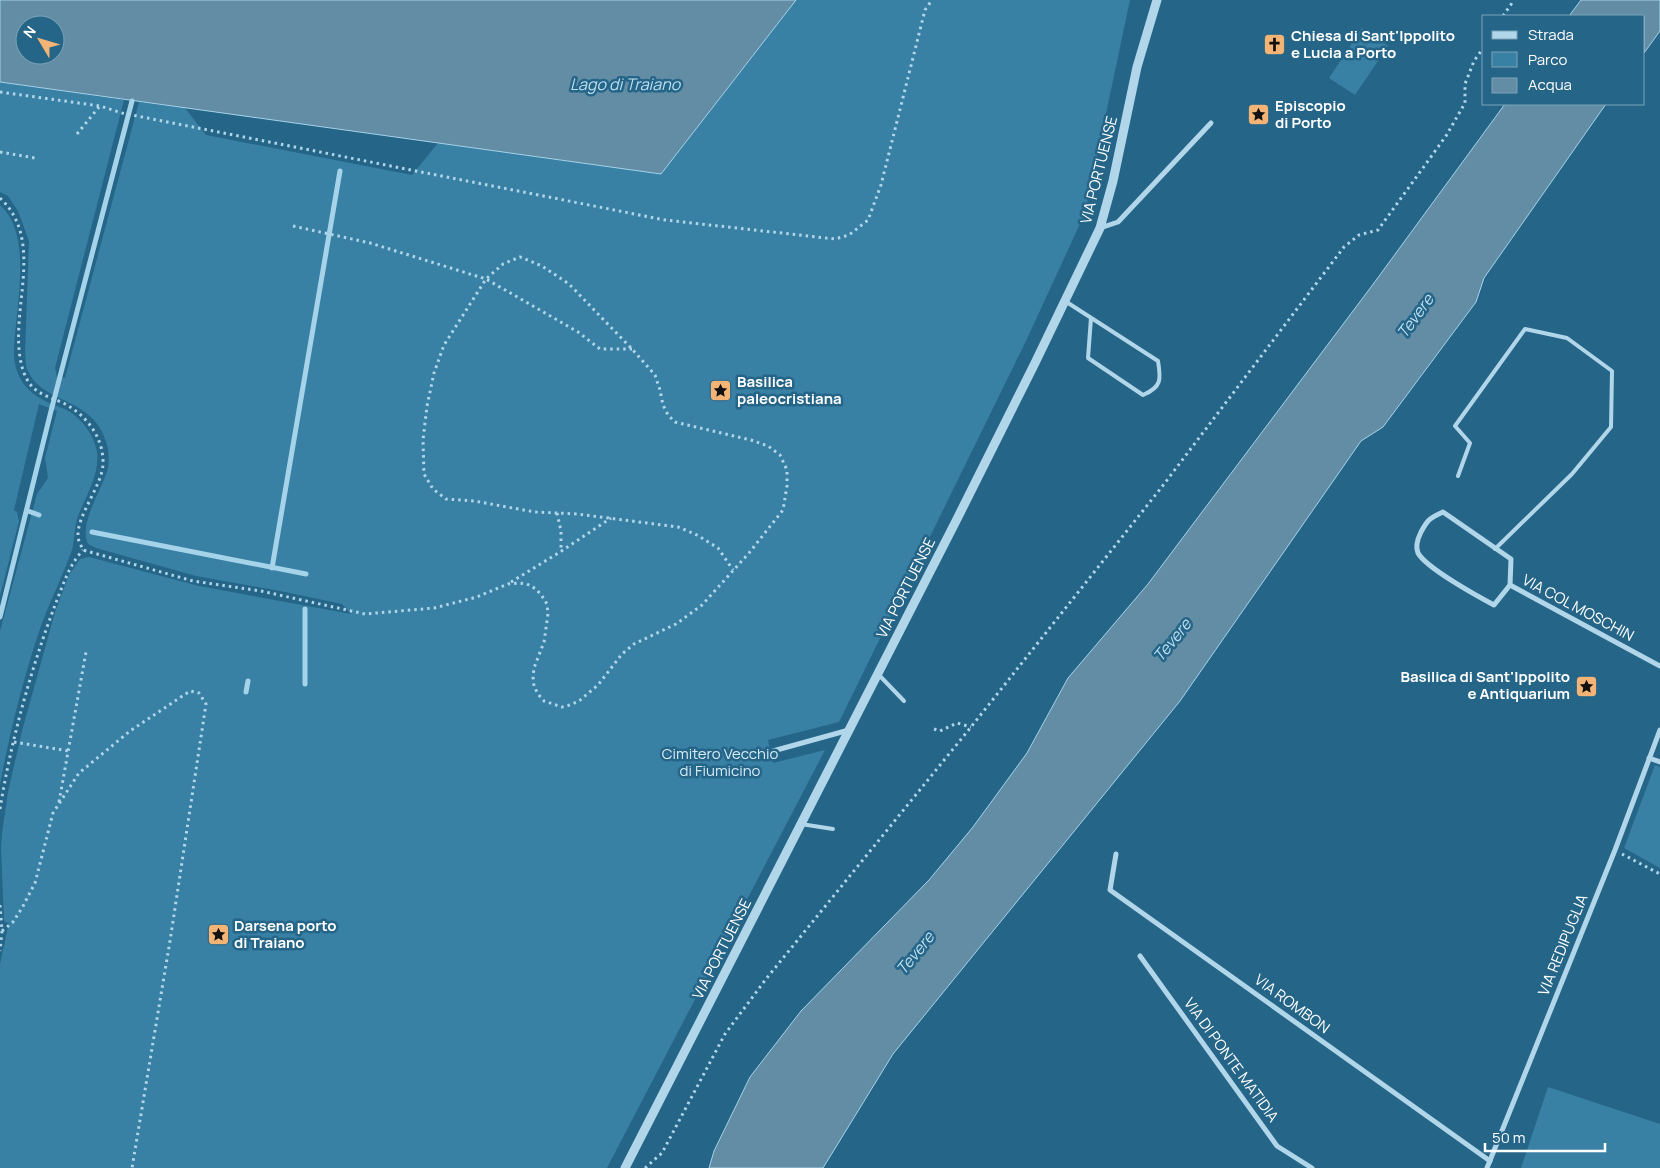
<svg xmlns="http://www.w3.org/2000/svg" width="1660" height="1168" font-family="Manrope,sans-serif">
<rect width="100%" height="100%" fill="#256588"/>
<!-- green -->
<g fill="#3980a5">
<path d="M796 0H1130L1085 213 1026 341 839 722 768 740 773 763 825 750 607 1168H0V964L9 922 6 923 4 920 1 849 2 833 8 792 22 731 55 612 69 575 80 559 89 557 199 586 351 614 342 604 280 591 196 576 96 548 88 544C78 524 103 488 108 468 109 461 109 452 107 445 95 396 43 405 28 371 25 366 26 358 25 352L29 241 18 211 8 196 0 192V82L124 100 55 368 57 377 65 378 139 102 185 108 206 135 412 175 438 143 661 174Z"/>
<polygon points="1362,28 1388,46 1355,95 1329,78"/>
<path d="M0 205C35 236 14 312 14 354 15 379 28 393 49 403 56 406 64 408 70 412 83 420 95 437 97 452 100 474 86 496 78 516 74 527 75 539 72 550 63 575 51 599 42 623 24 675 10 731 0 785V631L37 494 48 478 45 458 57 411 39 404 14 510 17 512 19 521 0 596Z"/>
<polygon points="1655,765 1660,767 1660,868 1624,848"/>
<polygon points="1548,1087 1660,1124 1660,1168 1521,1168"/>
</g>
<!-- water -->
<g fill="#628da4" stroke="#a5d3ea" fill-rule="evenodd">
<path d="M0 0H796L661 174 0 82ZM25 25H55V55H25Z"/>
<polygon points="1581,0 1660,0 1660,31 1644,53 1644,16 1569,16"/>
<polygon points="1505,104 1606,104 1484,278 1476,302 1383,427 1361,441 1180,701 893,1054 823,1168 709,1168 714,1151 750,1077 801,1011 929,880 973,827 1027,753 1068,678 1148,584 1374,283"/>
</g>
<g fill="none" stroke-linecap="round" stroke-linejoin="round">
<!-- stream -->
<g stroke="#a5d3ea" stroke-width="5">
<polyline points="28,511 39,515"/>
<polyline points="92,532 306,574"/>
<polyline points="272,568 340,171"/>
<polyline points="305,609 305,684"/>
<polyline points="0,617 51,411 132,101"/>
<polyline points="246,692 248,681"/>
</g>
<!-- path -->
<g stroke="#b1d6e9" stroke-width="3" stroke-dasharray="2.5 4" stroke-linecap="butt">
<polyline points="1503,16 1514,0"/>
<polyline points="0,92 100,106 122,113 665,220 835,239 849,235 868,220 881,185 925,10 932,0"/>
<polyline points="77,134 99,107"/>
<polyline points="0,152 35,158"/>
<path d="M0 198C49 244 4 319 24 373 32 393 43 394 61 402 85 413 104 437 103 464 102 486 77 515 78 536 78 541 81 545 83 550L193 581 261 591 365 614 434 608 477 597 508 584 518 583 527 584 536 589 542 596 547 604 548 614 544 642 534 668 533 677 534 686 538 694 544 701 562 707 570 705 579 701 598 685 622 654 634 644 676 624 702 605 749 553 783 510 787 486V470L780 455 768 446 751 440 675 422 668 415 663 405 660 390 655 375 632 349 569 284 542 266 520 257 503 264 486 279 444 345 434 373 427 406 423 440 424 474 433 489 446 499 474 501 535 512 577 514 678 527 697 535 718 548 733 570"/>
<polyline points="293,226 370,243 486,279 578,332 600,349 632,349"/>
<polyline points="557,513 561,531 561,551"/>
<polyline points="511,582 560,552 611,518"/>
<polyline points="934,729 940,731 957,723 971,727"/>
<polyline points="14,742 69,751"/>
<polyline points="59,802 86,652"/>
<path d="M0 809C11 740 32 665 57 600 64 582 70 564 83 550"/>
<polyline points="1622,854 1660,874"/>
<polyline points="0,905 2,931 0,951"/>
<polyline points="2,931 13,922 22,908 35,883 53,813 79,773 130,731 190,691 199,693 206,704 170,941 132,1168"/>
<polyline points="645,1168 662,1153 725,1034 766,979 971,727 1161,488 1344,247 1359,235 1378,230 1446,136 1465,103 1465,84 1474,61 1484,47"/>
</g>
<!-- service -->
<g stroke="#b1d6e9" stroke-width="4">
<path d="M1065 301 1158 361C1161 379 1162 387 1143 395L1088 358 1091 318"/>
<polyline points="1458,476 1470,443 1455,426 1525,329 1567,338 1612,371 1611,427 1572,474 1495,549"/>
<polyline points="878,674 904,701"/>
<polyline points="801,824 833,829"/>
</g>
<!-- minor -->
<g stroke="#b1d6e9" stroke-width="5">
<polyline points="1100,228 1118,222 1211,123"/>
<path d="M1443 512 1511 559 1510 585 1494 605C1479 597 1426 568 1418 553 1415 546 1418 538 1421 532 1428 519 1430 518 1443 512Z"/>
<polyline points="1510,585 1660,666"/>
<polyline points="773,751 849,730"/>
<polyline points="1649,758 1660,762"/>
<polyline points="1116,854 1110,890 1490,1161"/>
<polyline points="1140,956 1277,1146 1312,1168"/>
<polyline points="1487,1168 1615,850 1660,730"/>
</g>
<!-- tertiary -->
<polyline stroke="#b1d6e9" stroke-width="9" points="625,1168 956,521 1035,363 1100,228 1113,181 1137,67 1157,0"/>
</g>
<!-- icons -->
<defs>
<symbol id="church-square" viewBox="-11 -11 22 22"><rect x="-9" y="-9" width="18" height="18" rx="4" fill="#f3b475" stroke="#256588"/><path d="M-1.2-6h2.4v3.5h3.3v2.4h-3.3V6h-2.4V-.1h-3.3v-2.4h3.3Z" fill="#111"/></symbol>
<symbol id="sight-square" viewBox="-11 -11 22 22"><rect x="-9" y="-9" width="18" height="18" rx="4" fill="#f3b475" stroke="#256588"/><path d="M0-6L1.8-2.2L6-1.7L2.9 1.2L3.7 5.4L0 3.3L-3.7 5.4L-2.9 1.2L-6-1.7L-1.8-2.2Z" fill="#111"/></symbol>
</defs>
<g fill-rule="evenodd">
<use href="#church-square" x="1262" y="32" width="25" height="25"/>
<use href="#sight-square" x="1246" y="102" width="25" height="25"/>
<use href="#sight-square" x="708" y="378" width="25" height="25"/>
<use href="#sight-square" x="1574" y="674" width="25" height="25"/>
<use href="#sight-square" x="206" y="922" width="25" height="25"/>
</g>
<g text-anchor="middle" stroke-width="5" stroke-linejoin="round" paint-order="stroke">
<!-- poi labels -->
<g font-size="15" font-weight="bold" fill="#fff" stroke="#256588" text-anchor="start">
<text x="1291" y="41">Chiesa di Sant'Ippolito<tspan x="1291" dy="17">e Lucia a Porto</tspan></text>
<text x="1275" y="111">Episcopio<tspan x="1275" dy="17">di Porto</tspan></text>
<text x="737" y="387">Basilica<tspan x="737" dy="17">paleocristiana</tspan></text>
<text x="1570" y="682" text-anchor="end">Basilica di Sant'Ippolito<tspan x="1570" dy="17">e Antiquarium</tspan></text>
<text x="234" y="931">Darsena porto<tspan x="234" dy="17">di Traiano</tspan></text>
</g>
<!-- street labels -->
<g font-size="15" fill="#fff" stroke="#256588">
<text transform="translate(1099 170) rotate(-76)" y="5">VIA PORTUENSE</text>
<text transform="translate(906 588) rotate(-63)" y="5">VIA PORTUENSE</text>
<text transform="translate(1578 608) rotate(28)" y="5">VIA COL MOSCHIN</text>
<text transform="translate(1563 945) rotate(-68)" y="5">VIA REDIPUGLIA</text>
<text transform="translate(722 949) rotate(-63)" y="5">VIA PORTUENSE</text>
<text transform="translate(1292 1004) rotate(36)" y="5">VIA ROMBON</text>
<text transform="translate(1231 1060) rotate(54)" y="5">VIA DI PONTE MATIDIA</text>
</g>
<!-- park labels -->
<g font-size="15" fill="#d5ebf7" stroke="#256588">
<text x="720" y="759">Cimitero Vecchio<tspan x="720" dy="17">di Fiumicino</tspan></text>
</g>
<!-- water labels -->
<g font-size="16" font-style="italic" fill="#bcdff0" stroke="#256588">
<text x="625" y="90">Lago di Traiano</text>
<text transform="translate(1415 316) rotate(-54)" y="6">Tevere</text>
<text transform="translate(1172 640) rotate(-51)" y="6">Tevere</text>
<text transform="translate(915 953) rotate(-51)" y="6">Tevere</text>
</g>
</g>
<!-- legend -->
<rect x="1482" y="15" width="162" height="90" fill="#256588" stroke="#7ca3b8"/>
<rect x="1492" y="31" width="25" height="8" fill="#b1d6e9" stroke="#7ca3b8"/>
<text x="1528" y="40" font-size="15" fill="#ffffff">Strada</text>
<rect x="1492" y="52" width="25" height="15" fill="#3980a5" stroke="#7ca3b8"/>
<text x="1528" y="65" font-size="15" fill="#ffffff">Parco</text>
<rect x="1492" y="78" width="25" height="15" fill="#628da4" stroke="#7ca3b8"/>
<text x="1528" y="90" font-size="15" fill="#ffffff">Acqua</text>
<!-- north arrow -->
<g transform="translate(40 40) rotate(308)"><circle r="24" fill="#256588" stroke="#7ca3b8"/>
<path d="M0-4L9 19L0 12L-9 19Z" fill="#f3b475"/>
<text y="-8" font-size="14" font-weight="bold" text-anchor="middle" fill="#ffffff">N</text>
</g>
<!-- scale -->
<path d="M1485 1143v8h120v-8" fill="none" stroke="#ffffff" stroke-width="2.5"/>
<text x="1492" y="1143" font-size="15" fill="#ffffff" stroke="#256588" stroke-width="4" paint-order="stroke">50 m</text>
</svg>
